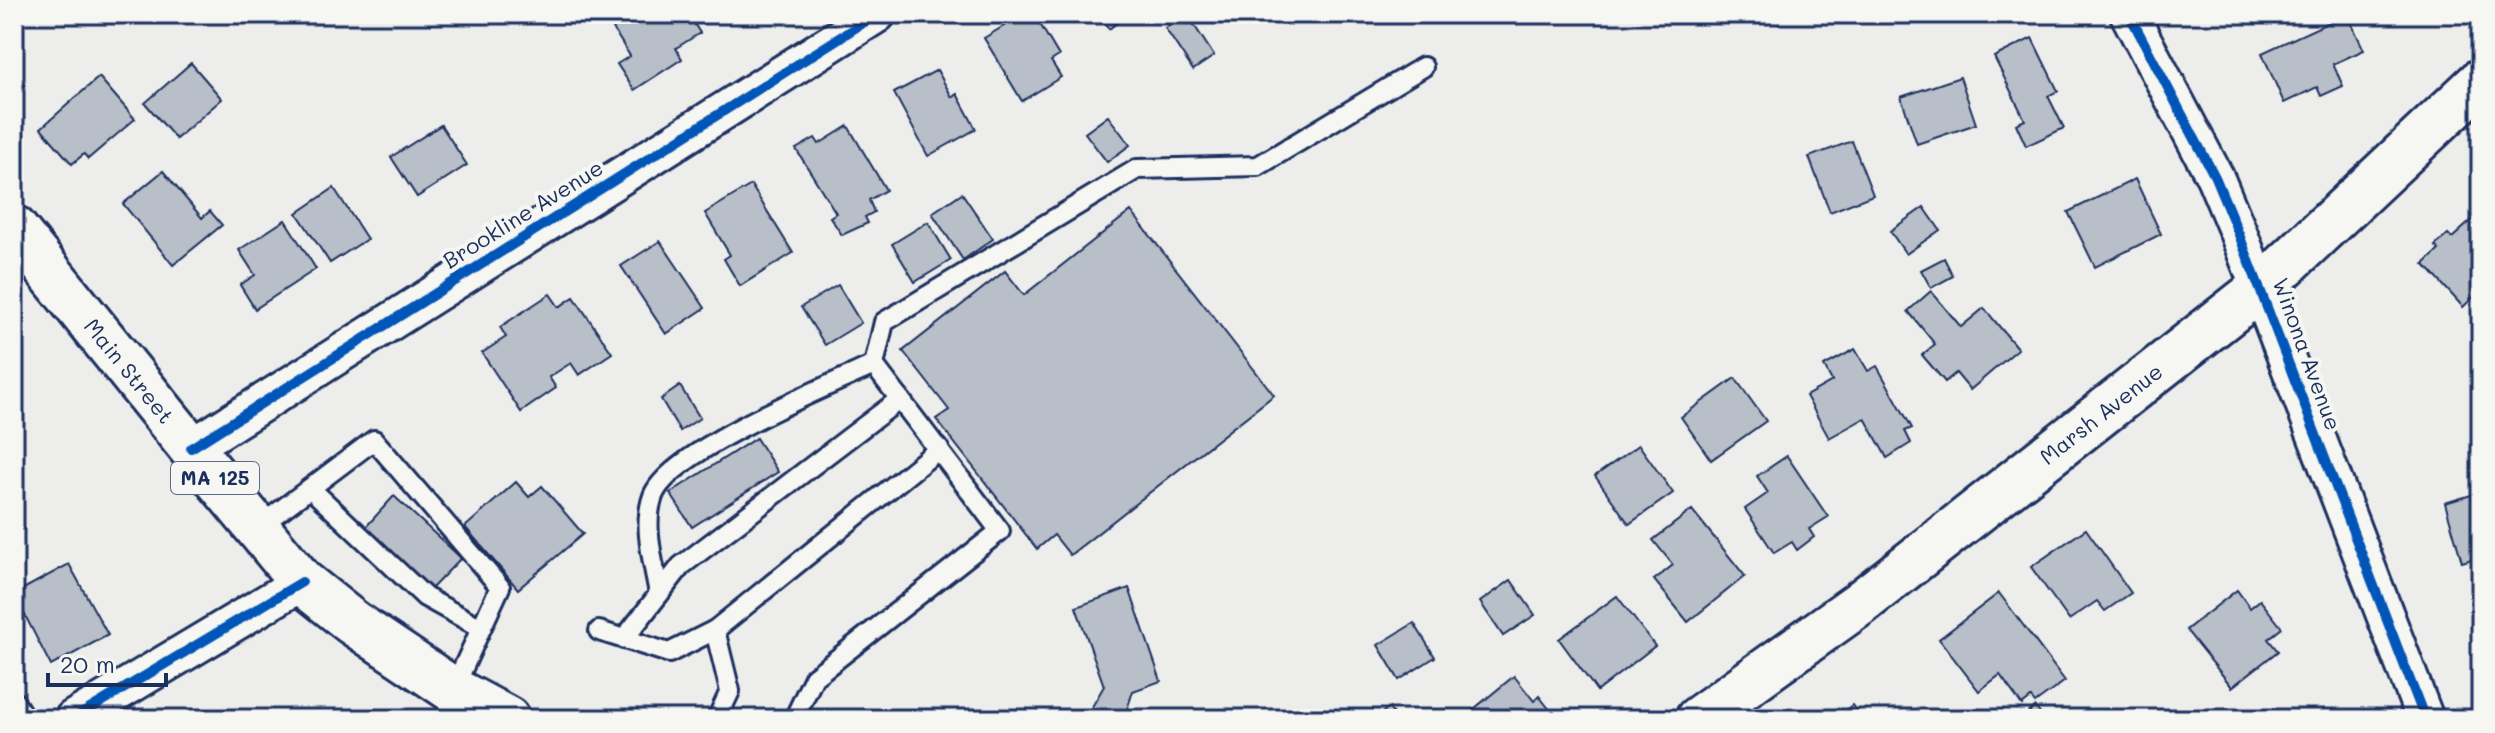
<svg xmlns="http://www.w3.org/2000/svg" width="2495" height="733" font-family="Mali,sans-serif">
<rect width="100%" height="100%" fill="#edeeec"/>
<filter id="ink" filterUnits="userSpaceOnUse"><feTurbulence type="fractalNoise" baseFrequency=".0125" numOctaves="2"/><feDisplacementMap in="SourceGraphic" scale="16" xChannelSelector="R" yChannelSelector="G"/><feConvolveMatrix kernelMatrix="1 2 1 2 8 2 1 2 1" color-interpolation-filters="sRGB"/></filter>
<g filter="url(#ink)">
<!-- building -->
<g fill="#b9bfc8" stroke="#1b2f5e" stroke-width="2">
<polygon points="632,14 658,14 664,23 678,14 688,14 700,33 676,48 682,59 634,90 617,64 630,56 612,27"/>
<polygon points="1024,14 1034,14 1059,56 1051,61 1061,77 1022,101 984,38"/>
<polygon points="1097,14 1128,14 1109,29"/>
<polygon points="1187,14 1214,56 1193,70 1165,28"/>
<polygon points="2347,14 2364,50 2333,64 2343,86 2321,96 2317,87 2284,103 2262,53"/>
<polygon points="2032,38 2058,91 2048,96 2064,128 2026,146 2016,124 2025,120 1994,57"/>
<polygon points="191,63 222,99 176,139 145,103"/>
<polygon points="937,70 952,97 957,94 976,129 928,156 894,93"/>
<polygon points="99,77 135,119 88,159 84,154 72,164 41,128"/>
<polygon points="1960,77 1976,124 1917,144 1901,97"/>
<polygon points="1108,116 1130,145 1107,162 1085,133"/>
<polygon points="441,125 467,165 417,197 391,157"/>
<polygon points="848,126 886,190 869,200 874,212 865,217 868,223 842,235 830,217 836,213 796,149 815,138 819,144"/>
<polygon points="1852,141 1873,195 1830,212 1809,157"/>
<polygon points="163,171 202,218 210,211 222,225 173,265 123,204"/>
<polygon points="2135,179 2161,234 2095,267 2068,212"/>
<polygon points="751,185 793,253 740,286 724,259 730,255 705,213"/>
<polygon points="334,188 367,239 330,263 297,213"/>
<polygon points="962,193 993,239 963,260 932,213"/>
<polygon points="1924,207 1940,230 1906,254 1890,231"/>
<polygon points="1131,211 1274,395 1070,555 1054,535 1037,549 936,419 949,410 903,351 1005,271 1024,295"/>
<polygon points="2481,212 2481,290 2463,307 2424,264 2439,250 2435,246 2448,234 2452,238"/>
<polygon points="285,220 316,269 255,309 240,285 255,275 239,250"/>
<polygon points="928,222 951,260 915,282 892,244"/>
<polygon points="660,241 705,308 666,334 621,266"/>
<polygon points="1944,258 1953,276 1931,288 1921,270"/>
<polygon points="838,285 861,323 825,345 801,307"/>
<polygon points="1931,291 1961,327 1984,308 2018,349 1970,390 1956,373 1945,382 1922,355 1935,344 1908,311"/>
<polygon points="550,294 559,307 574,297 612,353 579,375 571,363 549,377 556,388 521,412 482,353 506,337 500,327"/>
<polygon points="1855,349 1868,371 1877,366 1912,428 1905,431 1911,443 1887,458 1865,418 1829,438 1806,396 1832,381 1824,366"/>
<polygon points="1735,378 1766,421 1711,460 1681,417"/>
<polygon points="680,386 700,418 680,431 661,399"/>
<polygon points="756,438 778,472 692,527 670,493"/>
<polygon points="1639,445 1673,493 1629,524 1595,476"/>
<polygon points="1787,456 1828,517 1809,529 1814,537 1797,550 1792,542 1774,553 1745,509 1768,493 1757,476"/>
<polygon points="516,482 529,497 542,486 583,534 518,589 465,527"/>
<polygon points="2481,492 2481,589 2472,559 2462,562 2445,503"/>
<polygon points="394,496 461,558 430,590 363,530"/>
<polygon points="1692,510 1745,576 1688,622 1654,580 1673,565 1653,540"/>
<polygon points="2086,529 2131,593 2105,611 2097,601 2069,620 2031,567"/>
<polygon points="69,564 108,635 51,666 14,594"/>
<polygon points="1511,580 1535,615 1503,636 1480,602"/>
<polygon points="1129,588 1161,681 1133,691 1124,719 1085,719 1104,686 1076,607"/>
<polygon points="2237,590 2250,608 2260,600 2282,628 2268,639 2278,651 2232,687 2186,630"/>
<polygon points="1999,593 2065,681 2035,703 2031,698 2022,705 2000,675 1979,691 1939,639"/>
<polygon points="1617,596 1655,646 1597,691 1559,639"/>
<polygon points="1414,623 1435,657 1399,680 1378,645"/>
<polygon points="1514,676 1534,701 1539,696 1557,719 1474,719 1469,713"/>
<polygon points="1852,705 1863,719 1835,719"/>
<polygon points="2035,707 2044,719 2021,719"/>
<polygon points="1389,708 1396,719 1373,719"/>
</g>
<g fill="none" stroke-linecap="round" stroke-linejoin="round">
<defs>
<g id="service">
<polyline points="310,488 425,597 481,628"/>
<polyline points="257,528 374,440 500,587 453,690"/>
<path d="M659 594C654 564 642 526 653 496 670 451 827 386 874 365"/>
<polyline points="599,631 669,653 715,630"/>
<polyline points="624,639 681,566 900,399"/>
<polyline points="14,701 25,719"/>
<polyline points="717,719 730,691 715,630 939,449"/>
<polyline points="794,719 814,677 1000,531 874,365 884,322 1137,169 1258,166 1423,67"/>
</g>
<g id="minor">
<polyline points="2129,14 2215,177 2238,232 2425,719"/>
<polyline points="191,448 877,14"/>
<polyline points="73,719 302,582"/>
</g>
<polyline id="secondary" points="1698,719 1859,604 2261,288 2481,81"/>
<polyline id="primary" points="14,228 191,448 302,582 352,622 453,690 507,719"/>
</defs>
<!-- service casing -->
<use href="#service" stroke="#1b2f5e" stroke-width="24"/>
<!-- minor casing -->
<use href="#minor" stroke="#1b2f5e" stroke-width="42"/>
<!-- secondary casing -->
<use href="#secondary" stroke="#1b2f5e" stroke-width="50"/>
<!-- primary casing -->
<use href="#primary" stroke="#1b2f5e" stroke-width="50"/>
<!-- service -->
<use href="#service" stroke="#f6f6f2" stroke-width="18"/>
<!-- minor -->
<use href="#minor" stroke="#f6f6f2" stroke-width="36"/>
<!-- secondary -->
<use href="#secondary" stroke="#f6f6f2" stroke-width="44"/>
<!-- primary -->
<use href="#primary" stroke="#f6f6f2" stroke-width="44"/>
<defs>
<g id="cycleway">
<polyline points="2129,14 2215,177 2238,232 2425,719"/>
<polyline points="191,448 877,14"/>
<polyline points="73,719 302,582"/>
</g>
</defs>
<!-- cycleway casing -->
<use href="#cycleway" stroke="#f6f6f2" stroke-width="15"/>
<!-- cycleway -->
<use href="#cycleway" stroke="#0057b8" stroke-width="10"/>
</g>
</g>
<g text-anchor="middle" stroke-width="8" stroke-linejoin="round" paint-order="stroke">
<!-- shield labels -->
<rect fill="#f6f6f2" stroke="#5d6b8a" stroke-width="2" x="171" y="462" width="88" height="32" rx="6"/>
<g font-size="20" font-weight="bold" fill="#1b2f5e">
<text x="215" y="485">MA 125</text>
</g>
<!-- street labels -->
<g font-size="22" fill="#1b2f5e" stroke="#f6f6f2">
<text transform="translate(523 214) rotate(-32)" y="8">Brookline Avenue</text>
<text transform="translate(2307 354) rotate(70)" y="8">Winona Avenue</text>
<text transform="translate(129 371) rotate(51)" y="8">Main Street</text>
<text transform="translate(2101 414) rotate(-38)" y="8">Marsh Avenue</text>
</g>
</g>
<!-- margin -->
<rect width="2495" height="733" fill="none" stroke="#f6f6f2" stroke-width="48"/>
<rect x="24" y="24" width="2447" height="685" fill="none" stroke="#1b2f5e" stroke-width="3" filter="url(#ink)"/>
<!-- scale -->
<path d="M48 673v12h118v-12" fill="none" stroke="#1b2f5e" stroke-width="4"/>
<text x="60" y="673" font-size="24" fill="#1b2f5e" stroke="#f6f6f2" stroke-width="6" paint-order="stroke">20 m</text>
</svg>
